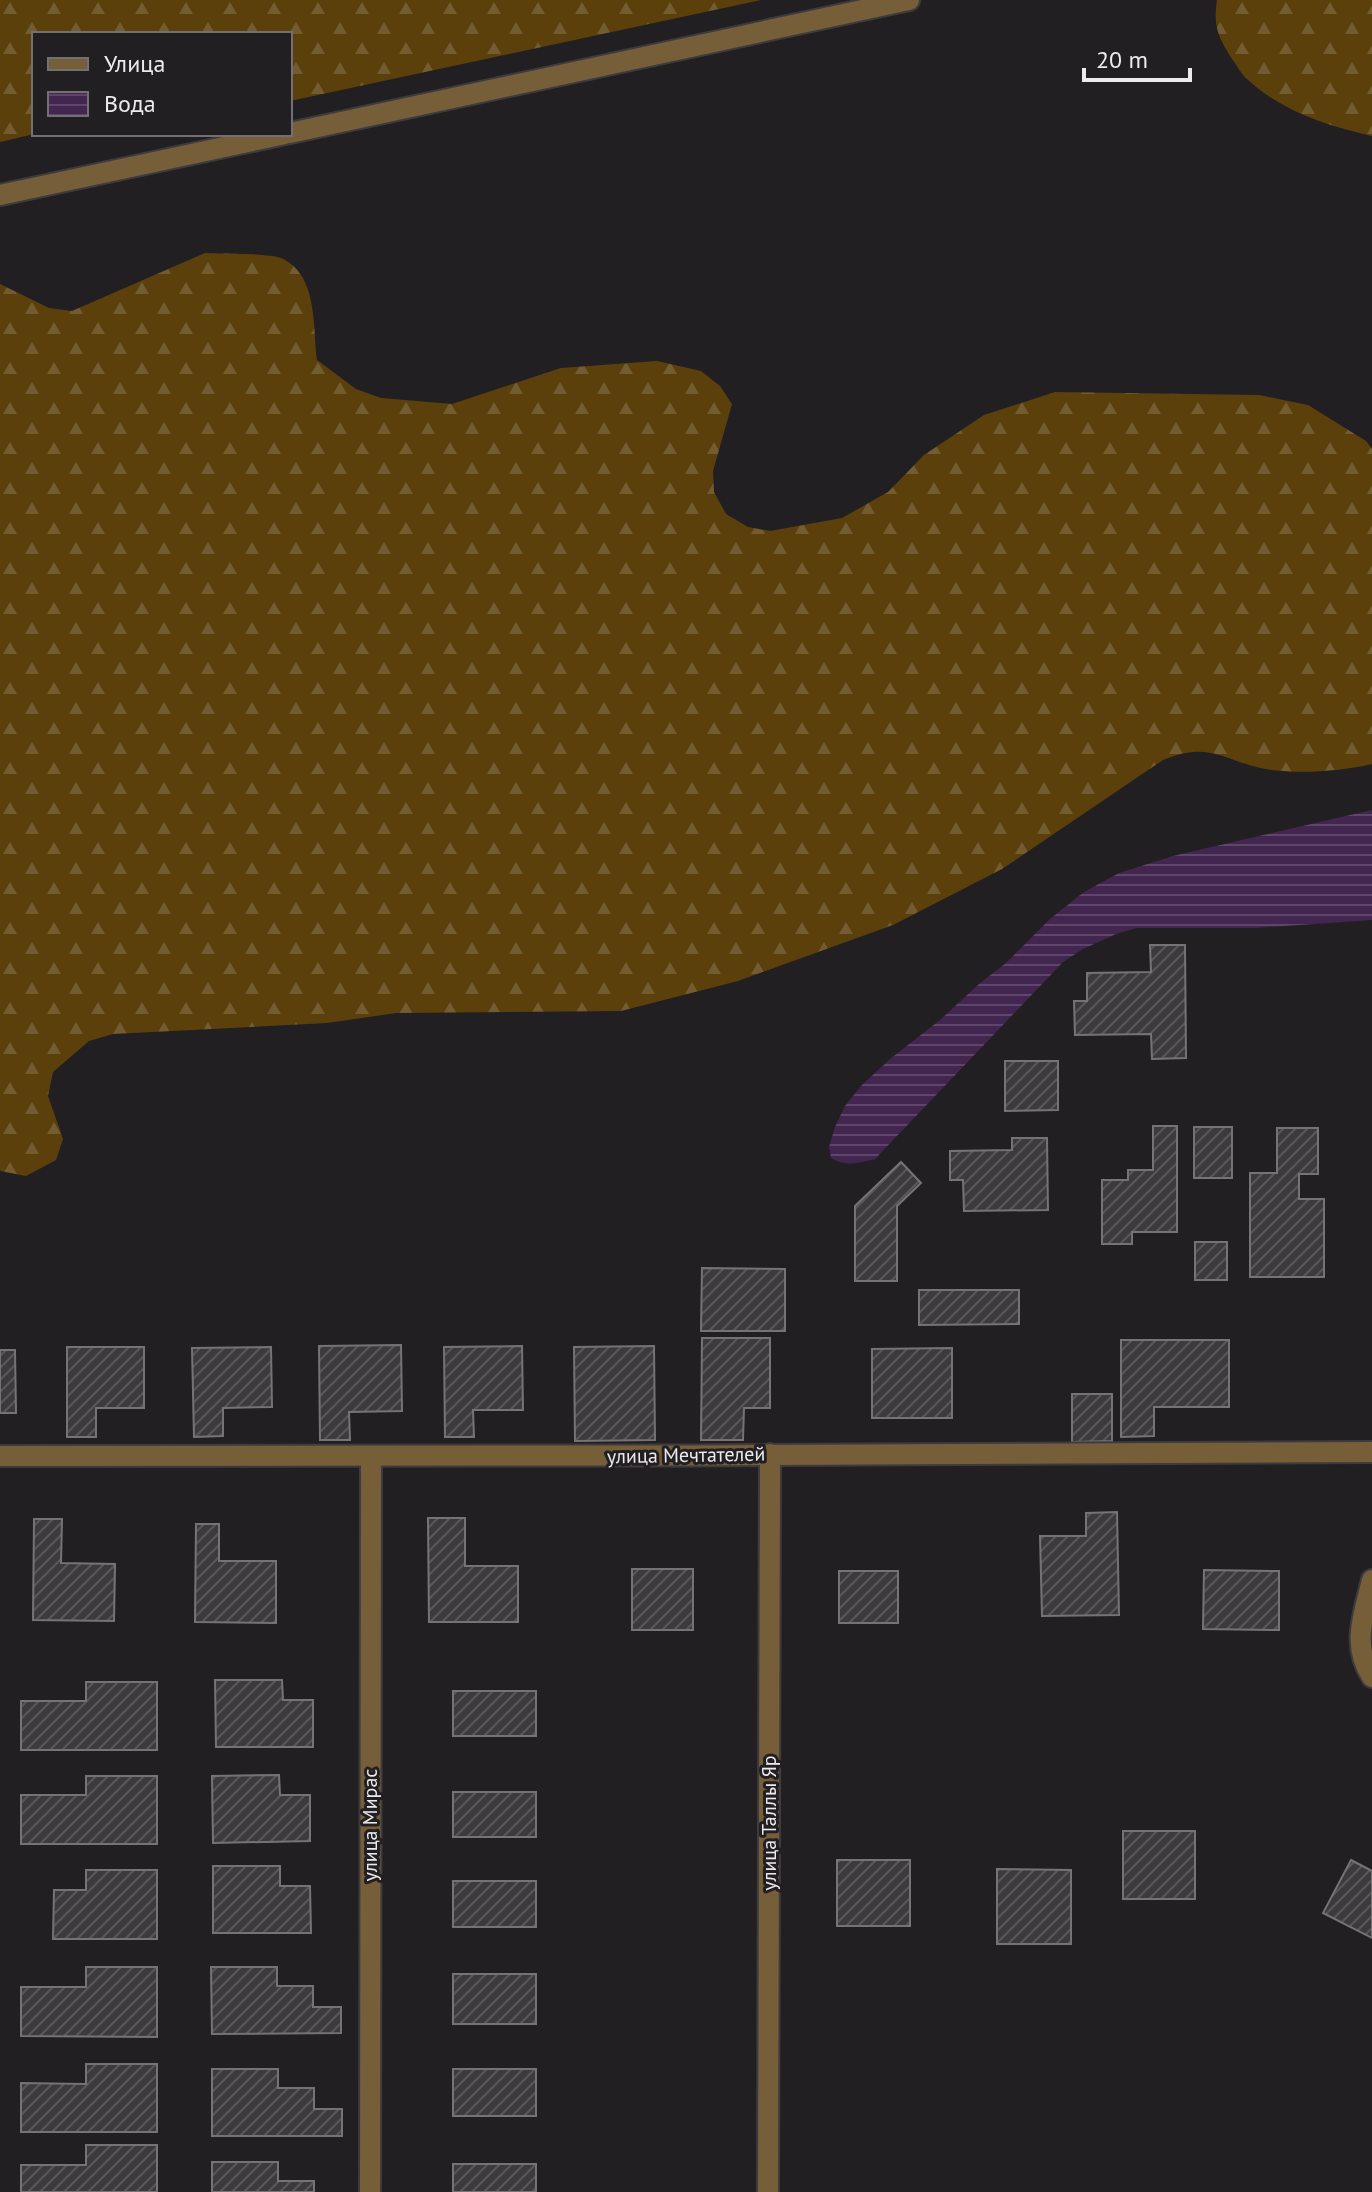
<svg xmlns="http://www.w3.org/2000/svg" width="1372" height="2192" font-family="'PT Sans',sans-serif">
<defs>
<pattern id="forest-firs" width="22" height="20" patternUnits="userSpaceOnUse" patternTransform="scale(2)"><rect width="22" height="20" fill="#5b400b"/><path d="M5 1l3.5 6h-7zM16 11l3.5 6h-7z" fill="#735c2f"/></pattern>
<pattern id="water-rules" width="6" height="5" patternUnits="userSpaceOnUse" patternTransform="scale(2)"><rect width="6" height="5" fill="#432650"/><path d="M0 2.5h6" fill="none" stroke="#5e466a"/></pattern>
<pattern id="building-hatch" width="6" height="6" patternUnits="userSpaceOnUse" patternTransform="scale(2)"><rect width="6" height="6" fill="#3c3a3d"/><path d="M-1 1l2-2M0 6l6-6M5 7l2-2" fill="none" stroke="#585759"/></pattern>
</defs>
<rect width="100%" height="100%" fill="#221f23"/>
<!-- forest -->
<g fill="url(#forest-firs)">
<polygon points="0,0 761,0 290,101 290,34 34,34 34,134 0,142"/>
<path d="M1217 0H1372V136C1327 126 1281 111 1247 79 1241 74 1237 65 1232 59 1218 36 1213 27 1217 0Z"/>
<path d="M205 253C220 254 270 253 281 258 318 274 313 327 317 360L356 389 381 398 452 404 561 368 657 361 701 371 720 386 732 404 713 471 714 492 726 514 748 527 770 531 842 518 888 492 924 455 984 415 1055 392 1259 395 1308 405 1366 441 1372 449V764C1343 771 1302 774 1272 770 1226 764 1214 739 1163 760L1002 869 893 925 738 981 621 1011 396 1013 327 1023 113 1034 89 1041 53 1072 48 1096 63 1139 56 1160 26 1176 0 1171V284L49 308 72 311Z"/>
</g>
<!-- water -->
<path fill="url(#water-rules)" d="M1372 810V920L1255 928H1136L1116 934 1083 949 1063 962 875 1159C858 1163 846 1167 831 1158L829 1147 835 1127 845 1106 861 1086 890 1059 940 1020 979 984 1006 963 1050 919 1084 892 1119 873 1173 856Z"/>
<!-- building -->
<g fill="url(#building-hatch)" stroke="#767377" stroke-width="2">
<polygon points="1150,945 1185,945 1186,1058 1152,1059 1151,1034 1075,1035 1074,1001 1087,1001 1087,973 1151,972"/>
<polygon points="1005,1061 1058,1061 1058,1110 1005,1111"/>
<polygon points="1153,1126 1177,1126 1177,1232 1132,1232 1132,1244 1102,1244 1102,1180 1128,1180 1128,1170 1153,1170"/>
<rect x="1194" y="1127" width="38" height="51"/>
<polygon points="1277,1128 1318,1128 1318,1174 1299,1174 1299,1199 1324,1199 1324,1277 1250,1277 1250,1173 1277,1173"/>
<polygon points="1012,1138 1047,1138 1048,1210 964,1211 963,1180 950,1180 950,1151 1012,1150"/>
<polygon points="901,1162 921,1183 897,1206 897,1281 855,1281 855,1206"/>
<rect x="1195" y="1242" width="32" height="38"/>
<polygon points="702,1268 785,1269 785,1331 701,1331"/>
<polygon points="919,1290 1019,1290 1019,1324 919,1325"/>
<polygon points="702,1338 770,1338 770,1408 744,1408 743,1440 701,1440"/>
<polygon points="1121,1340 1229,1340 1229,1407 1154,1407 1154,1436 1121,1437"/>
<polygon points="401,1345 402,1411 349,1412 350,1440 320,1440 319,1346"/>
<polygon points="522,1346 523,1410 473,1410 474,1437 445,1437 444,1347"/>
<polygon points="654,1346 655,1440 575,1441 574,1347"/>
<polygon points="67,1347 144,1347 144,1408 96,1408 96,1437 67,1437"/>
<polygon points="271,1347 272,1407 223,1408 223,1436 194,1437 192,1348"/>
<polygon points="952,1348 952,1418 872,1418 872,1349"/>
<polygon points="0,1350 15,1350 16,1413 0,1413"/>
<polygon points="1072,1394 1112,1394 1112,1441 1072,1442"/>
<polygon points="1117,1512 1119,1615 1042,1616 1040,1536 1086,1536 1086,1513"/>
<polygon points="428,1518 465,1518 465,1566 518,1566 518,1622 429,1622"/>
<polygon points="34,1519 62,1519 61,1563 115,1564 114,1621 33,1620"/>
<polygon points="196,1524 219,1524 219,1561 276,1561 276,1623 195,1622"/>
<rect x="632" y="1569" width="61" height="61"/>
<polygon points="1204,1570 1279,1571 1279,1630 1203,1629"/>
<rect x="839" y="1571" width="59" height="52"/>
<polygon points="215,1680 282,1680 283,1700 313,1700 313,1747 216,1747"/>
<polygon points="86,1682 157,1682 157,1750 21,1750 21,1701 86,1701"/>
<rect x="453" y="1691" width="83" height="45"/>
<polygon points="279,1775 280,1795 310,1795 310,1841 213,1843 212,1776"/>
<polygon points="86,1776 157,1776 157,1844 21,1844 21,1795 86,1795"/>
<rect x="453" y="1792" width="83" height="45"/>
<rect x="1123" y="1831" width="72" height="68"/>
<rect x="837" y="1860" width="73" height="66"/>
<polygon points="1351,1860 1372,1871 1372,1938 1323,1913"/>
<polygon points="213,1866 280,1866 280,1886 310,1886 311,1933 213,1933"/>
<polygon points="997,1869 1071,1870 1071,1944 997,1944"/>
<polygon points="86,1870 157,1870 157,1939 53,1939 54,1890 86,1890"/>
<rect x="453" y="1881" width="83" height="46"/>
<polygon points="86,1967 157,1967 157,2037 21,2036 21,1987 86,1987"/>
<polygon points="211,1967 277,1967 277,1986 313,1986 313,2007 341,2007 341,2033 212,2034"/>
<rect x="453" y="1974" width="83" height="50"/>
<polygon points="86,2064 157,2064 157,2132 21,2132 21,2083 86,2084"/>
<polygon points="212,2069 278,2069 278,2088 314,2088 314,2109 342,2109 342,2136 212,2136"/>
<rect x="453" y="2069" width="83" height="47"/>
<polygon points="86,2145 157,2145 157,2192 21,2192 21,2165 86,2165"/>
<polygon points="212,2162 278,2162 278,2181 314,2181 314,2192 212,2192"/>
<rect x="453" y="2164" width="83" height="28"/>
</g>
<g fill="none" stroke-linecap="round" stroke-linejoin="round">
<defs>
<polyline id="service" points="768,2192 770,1454"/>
<g id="minor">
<polyline points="290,133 909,0"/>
<polyline points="0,195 285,134"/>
<path d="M0 1456C457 1459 915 1453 1372 1452"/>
<path d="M1372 1580C1364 1614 1351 1645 1372 1677"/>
<polyline points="370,2192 371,1458"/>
</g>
</defs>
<!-- service casing -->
<use href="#service" stroke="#3e3b3f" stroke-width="24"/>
<!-- minor casing -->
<use href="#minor" stroke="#3e3b3f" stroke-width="24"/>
<!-- service -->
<use href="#service" stroke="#765e38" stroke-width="20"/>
<!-- minor -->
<use href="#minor" stroke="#765e38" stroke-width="20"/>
</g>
<g text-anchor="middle" stroke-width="6" stroke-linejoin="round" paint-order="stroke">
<!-- street labels -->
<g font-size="20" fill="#eceaed" stroke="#221f23">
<text transform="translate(686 1455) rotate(-1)" y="7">улица Мечтателей</text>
<text transform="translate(769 1823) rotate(-90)" y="7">улица Таллы Яр</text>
<text transform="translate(370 1825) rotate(-90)" y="7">улица Мирас</text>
</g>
</g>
<!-- legend -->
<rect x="32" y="32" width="260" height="104" fill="#221f23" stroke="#737074" stroke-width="2"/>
<rect x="48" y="58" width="40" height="12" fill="#765e38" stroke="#737074" stroke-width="2"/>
<text x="104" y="72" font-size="24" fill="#eceaed">Улица</text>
<rect x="48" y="92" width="40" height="24" fill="url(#water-rules)" stroke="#737074" stroke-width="2"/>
<text x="104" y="112" font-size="24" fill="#eceaed">Вода</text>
<!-- scale -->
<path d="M1084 68v12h106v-12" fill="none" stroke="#eceaed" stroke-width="4"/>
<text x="1096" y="68" font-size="24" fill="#eceaed" stroke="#221f23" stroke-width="6" paint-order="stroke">20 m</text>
</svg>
